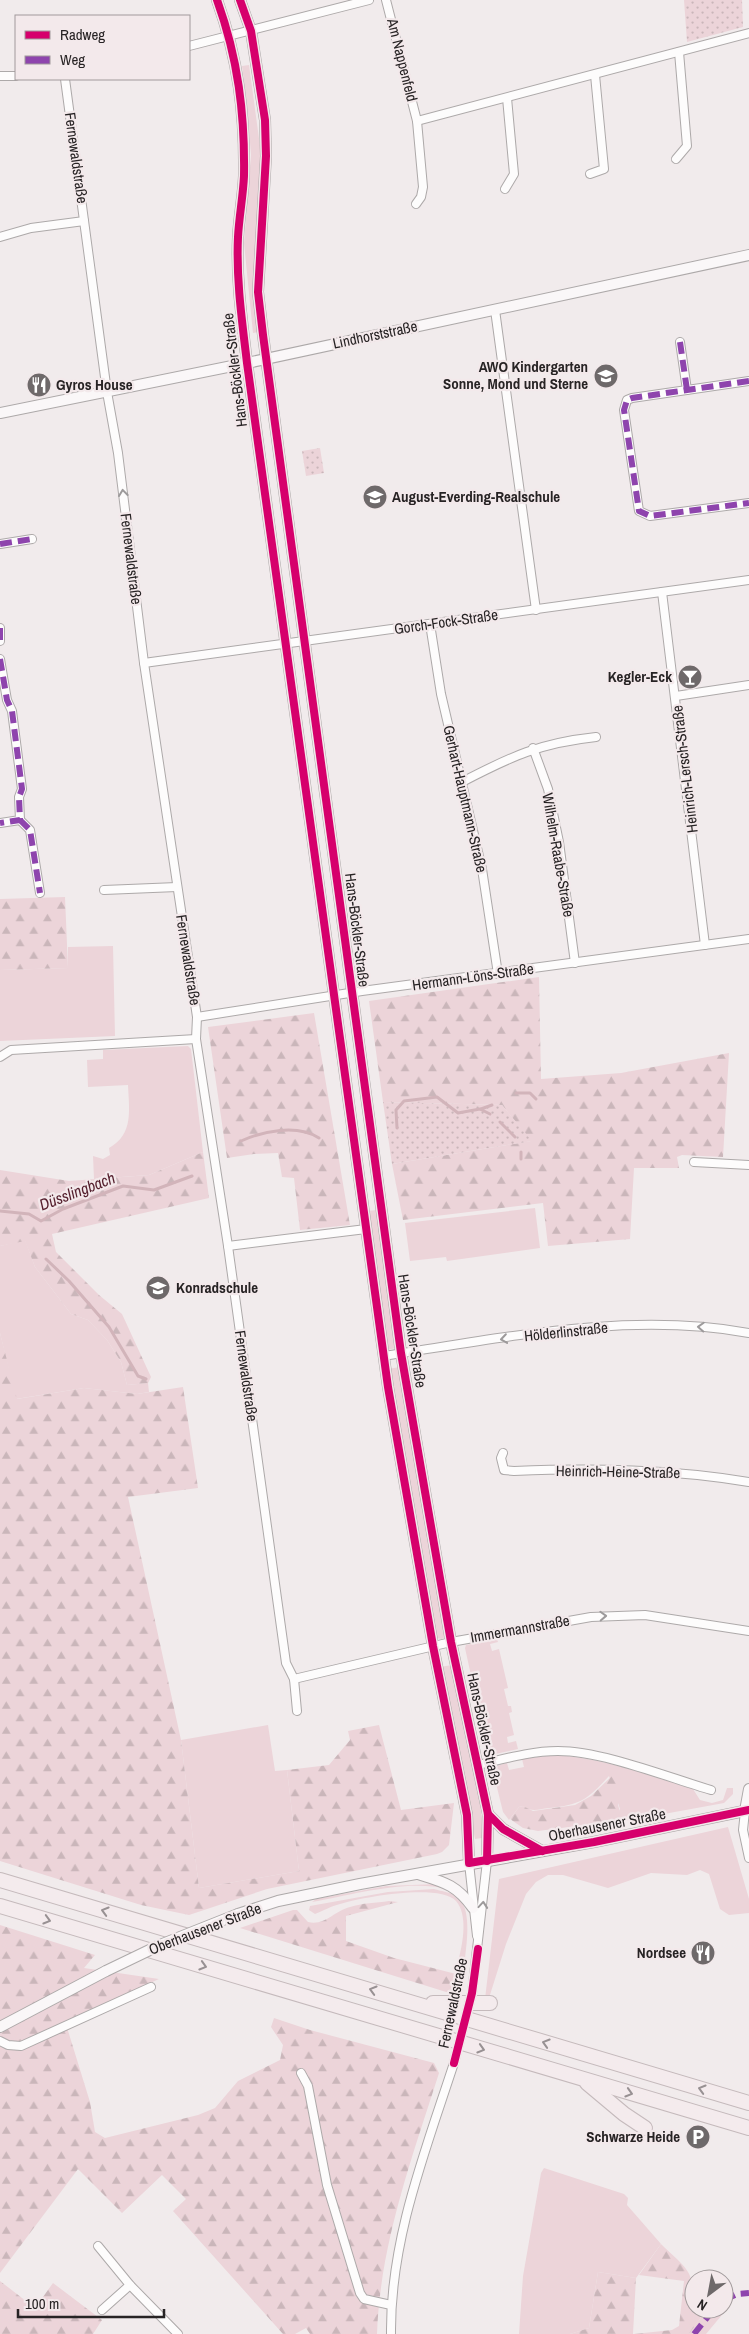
<svg xmlns="http://www.w3.org/2000/svg" width="749" height="2334" font-family="'Archivo Narrow',sans-serif">
<defs>
<pattern id="forest-firs" width="22" height="20" patternUnits="userSpaceOnUse" patternTransform="scale(1.25)"><rect width="22" height="20" fill="#ecd4d9"/><path d="M5 1l3.5 6h-7zM16 11l3.5 6h-7z" fill="#cab6ba"/></pattern>
<pattern id="park-dots" width="8" height="8" patternUnits="userSpaceOnUse" patternTransform="scale(1.25)"><rect width="8" height="8" fill="#ecd4d9"/><path d="M2 2h.1M6 6h.1" fill="none" stroke="#cab6ba" stroke-width="1.8" stroke-linecap="round"/></pattern>
</defs>
<rect width="100%" height="100%" fill="#f1ebec"/>
<!-- green -->
<g fill="#ecd4d9">
<polygon points="249,65 261,153 255,265 259,332 253,333 244,243 251,155 247,105 242,66"/>
<polygon points="113,946 115,1036 0,1041 0,970 68,968 68,947"/>
<path d="M188 1046 191 1049 203 1152 149 1175 94 1179 93 1156 103 1159 110 1155 109 1148C134 1134 129 1110 128 1085L88 1087 87 1060 103 1059V1050Z"/>
<polygon points="535,1208 540,1248 447,1261 446,1257 410,1261 405,1223"/>
<polygon points="378,1210 396,1348 387,1350 366,1211"/>
<polygon points="25,1240 35,1267 71,1314 88,1320 107,1340 121,1362 127,1385 148,1383 149,1392 137,1394 84,1388 16,1399 0,1333 0,1246"/>
<polygon points="400,1367 446,1636 442,1639 436,1638 388,1369"/>
<polygon points="497,1639 498,1642 490,1644 492,1651 499,1649 508,1688 504,1689 508,1706 511,1706 512,1712 509,1713 514,1735 507,1737 508,1743 516,1741 518,1749 491,1755 488,1753 465,1648 466,1645"/>
<polygon points="452,1665 476,1774 483,1826 482,1838 475,1839 440,1667"/>
<polygon points="268,1725 275,1771 287,1770 299,1871 199,1888 181,1740"/>
<path d="M553 1755C601 1757 647 1775 693 1789L700 1800 712 1803 723 1800 727 1788H733V1794L724 1803 620 1822 615 1820 620 1809 609 1776C588 1799 581 1805 549 1808 538 1809 533 1813 523 1806L519 1807 509 1820 503 1812 492 1767 507 1763 509 1770 524 1767 522 1759Z"/>
<polygon points="728,1827 749,1899 749,1913 729,1915 720,1909 709,1874 700,1870 687,1875 651,1873 608,1888 563,1875 548,1875 536,1882 526,1894 506,1944 489,1998 485,1999 499,1879"/>
<path d="M438 1884 447 1889C407 1879 352 1895 312 1902L316 1899 386 1886Z"/>
<path d="M434 1889C437 1890 455 1894 457 1895 472 1909 467 1941 465 1959L459 1958C463 1942 468 1915 456 1901 440 1883 362 1897 340 1904 331 1906 323 1911 315 1914L309 1910 310 1906 388 1892Z"/>
<polygon points="544,2168 624,2194 628,2198 627,2205 661,2244 636,2278 598,2272 589,2328 570,2334 519,2334 523,2276 541,2173"/>
<polygon points="724,2307 726,2310 706,2334 689,2334 707,2309 724,2309"/>
</g>
<!-- forest -->
<g fill="url(#forest-firs)">
<polygon points="65,897 68,968 0,970 0,899"/>
<polygon points="539,977 541,1079 621,1073 729,1053 723,1157 682,1155 677,1157 679,1168 634,1168 630,1239 548,1246 543,1203 403,1220 392,1164 531,1141 502,1105 383,1102 369,1001"/>
<polygon points="314,1013 350,1225 300,1230 294,1178 282,1177 278,1153 254,1154 227,1158 208,1027"/>
<polygon points="203,1152 209,1198 52,1234 56,1252 99,1295 122,1314 151,1377 148,1383 127,1385 121,1362 107,1340 88,1320 71,1314 35,1267 25,1241 0,1246 0,1170 69,1181 149,1175"/>
<polygon points="0,1333 17,1399 84,1388 137,1394 183,1387 198,1488 128,1497 181,1740 199,1888 299,1871 287,1770 329,1765 350,1740 348,1731 379,1725 401,1810 454,1803 449,1845 442,1852 437,1854 267,1889 189,1915 141,1905 0,1861"/>
<polygon points="615,1773 619,1777 618,1805 621,1815 616,1818 616,1821 538,1831 523,1828 510,1819 519,1807 523,1806 533,1811 575,1805 591,1796"/>
<path d="M389 1901 398 1902 346 1916V1941L394 1958 456 1974 459 1958 465 1959 459 1996 240 1928 293 1910H297L308 1922C325 1926 334 1911 350 1907 362 1903 376 1903 389 1901Z"/>
<path d="M0 1925 95 1955 84 1968 159 1979 65 2021 90 2102 95 2132 105 2138 198 2115 215 2108 238 2081 280 2060 283 2045 271 2027 274 2018 310 2030 434 2063 439 2073C412 2158 380 2244 377 2334H310L306 2328 295 2334H283L173 2211 186 2199 162 2175 122 2213 78 2169 0 2273Z"/>
<path d="M661 2244C688 2270 694 2269 694 2309H707L689 2334H634L672 2330 679 2326 684 2281 639 2275Z"/>
<polygon points="598,2272 636,2278 633,2334 570,2334 589,2328"/>
<polygon points="0,2281 35,2308 53,2283 102,2320 93,2334 0,2334"/>
</g>
<!-- park -->
<g fill="url(#park-dots)">
<polygon points="684,0 742,0 743,27 687,42"/>
<polygon points="320,448 324,473 306,476 302,451"/>
<polygon points="383,1102 502,1105 532,1141 392,1164"/>
</g>
<g fill="none" stroke-linecap="round" stroke-linejoin="round">
<!-- stream -->
<g stroke="#d2b4ba" stroke-width="3">
<polyline points="516,1093 530,1093 536,1099"/>
<polyline points="481,1109 492,1105"/>
<polyline points="500,1122 515,1137"/>
<polyline points="397,1128 396,1110 404,1101 437,1097 458,1113 480,1109 490,1114"/>
<path d="M241 1141C263 1131 297 1124 319 1138"/>
<polyline points="521,1152 521,1159"/>
<polyline points="0,1211 29,1214 41,1221 63,1209 123,1186 154,1190 192,1176"/>
<polyline points="46,1259 69,1281 109,1327 138,1376 146,1379"/>
</g>
<defs>
<g id="street">
<polyline points="386,0 417,121 423,187 421,197 416,204"/>
<polyline points="189,46 369,0"/>
<polyline points="0,76 16,76"/>
<polyline points="65,79 107,392 118,453 144,663 197,1017 196,1039 228,1246 286,1663 294,1679 297,1711"/>
<polyline points="417,121 749,33"/>
<polyline points="676,159 687,146 679,52"/>
<polyline points="590,174 604,169 595,75"/>
<polyline points="505,189 514,174 507,98"/>
<polyline points="0,237 31,228 84,221"/>
<polyline points="495,310 536,610"/>
<polyline points="680,342 687,390"/>
<polyline points="749,381 632,398 627,400 624,410 639,511 650,516 749,503"/>
<polyline points="0,544 32,539"/>
<polyline points="662,592 705,945"/>
<polyline points="430,624 441,694 482,869 498,974"/>
<polyline points="0,628 0,641"/>
<polyline points="0,659 7,700 12,711 22,789 19,797 20,820 0,823"/>
<polyline points="144,663 749,580"/>
<polyline points="676,696 749,685"/>
<polyline points="533,748 548,789 559,842 575,963"/>
<path d="M462 782C512 756 540 743 596 737"/>
<polyline points="20,820 30,830 40,893"/>
<polyline points="104,890 177,887"/>
<polyline points="197,1017 362,991 749,939"/>
<polyline points="0,1057 11,1050 196,1039"/>
<polyline points="694,1162 749,1165"/>
<polyline points="228,1246 366,1229"/>
<path d="M383 1356C503 1338 629 1311 749 1333"/>
<path d="M503 1453 501 1458 504 1470 514 1471C595 1468 670 1469 749 1482"/>
<polyline points="294,1679 451,1642 591,1617 645,1615 749,1631"/>
<path d="M478 1765C504 1759 531 1751 558 1751 602 1751 667 1777 711 1790"/>
<polyline points="745,1811 743,1830 749,1858"/>
<polyline points="469,1863 477,1936"/>
<polyline points="472,1993 487,1861"/>
<polyline points="0,2041 8,2045 21,2046 151,1987"/>
<polyline points="301,2073 308,2086 327,2185 360,2293 364,2299 391,2305"/>
<polyline points="98,2246 130,2285 178,2334"/>
<polyline points="102,2310 130,2285"/>
<path d="M391 2334C390 2240 425 2152 454 2063"/>
</g>
<g id="secondary">
<path d="M217 0C238 58 245 114 244 176 243 197 239 217 238 237 236 279 242 321 247 363L388 1387 433 1646 467 1815 469 1863"/>
<polyline points="240,0 251,31 265,120 266,156 258,292 263,335 401,1353 451,1642 488,1814 487,1861"/>
<polyline points="0,413 247,363 749,255"/>
<polyline points="745,1811 749,1789"/>
<polyline points="488,1814 503,1829 542,1851"/>
<path d="M418 1874C444 1882 457 1885 473 1908"/>
<polyline points="238,1914 278,1901 360,1884 594,1842 749,1810"/>
<polyline points="0,2027 106,1971"/>
</g>
<g id="highway">
<polyline points="0,1880 749,2103"/>
<polyline points="0,1906 749,2128"/>
<polyline points="433,2003 490,2003"/>
<polyline points="587,2083 624,2114 645,2128"/>
</g>
</defs>
<!-- street casing -->
<use href="#street" stroke="#ada9a9" stroke-width="10"/>
<!-- secondary casing -->
<use href="#secondary" stroke="#ada9a9" stroke-width="12"/>
<!-- highway casing -->
<use href="#highway" stroke="#c5babc" stroke-width="16"/>
<!-- street -->
<use href="#street" stroke="#fdfcfc" stroke-width="8"/>
<!-- secondary -->
<use href="#secondary" stroke="#faf7f8" stroke-width="10"/>
<!-- highway -->
<use href="#highway" stroke="#f4ebed" stroke-width="14"/>
<defs>
<polyline id="street-bridge" points="454,2063 472,1993"/>
<polyline id="secondary-bridge" points="106,1971 160,1945 238,1914"/>
</defs>
<!-- street-bridge casing -->
<use href="#street-bridge" stroke="#ada9a9" stroke-width="10" stroke-linecap="butt"/>
<!-- secondary-bridge casing -->
<use href="#secondary-bridge" stroke="#ada9a9" stroke-width="12" stroke-linecap="butt"/>
<!-- street-bridge -->
<use href="#street-bridge" stroke="#fdfcfc" stroke-width="8"/>
<!-- secondary-bridge -->
<use href="#secondary-bridge" stroke="#faf7f8" stroke-width="10"/>
<!-- quiet -->
<g stroke="#8e44ad" stroke-width="6" stroke-dasharray="12 6" stroke-linecap="butt">
<polyline points="680,342 687,390"/>
<polyline points="749,381 632,398 627,400 624,410 639,511 650,516 749,503"/>
<polyline points="0,544 32,539"/>
<polyline points="0,628 0,641"/>
<polyline points="0,659 7,700 12,711 22,789 19,797 20,820 0,823"/>
<polyline points="20,820 30,830 40,893"/>
<polyline points="724,2300 737,2294 749,2293"/>
<polyline points="694,2334 714,2309"/>
</g>
<defs>
<g id="cycleway">
<path d="M217 0C238 58 245 114 244 176 243 197 239 217 238 237 236 279 242 321 247 363L388 1387 433 1646 467 1815 469 1863 594 1842 749 1810"/>
<polyline points="240,0 251,31 265,120 266,156 258,292 263,335 401,1353 451,1642 488,1814 487,1861"/>
<polyline points="488,1814 503,1829 542,1851"/>
<polyline points="454,2063 472,1993 478,1949"/>
</g>
</defs>
<!-- cycleway casing -->
<use href="#cycleway" stroke="#f3e9eb" stroke-width="11"/>
<!-- cycleway -->
<use href="#cycleway" stroke="#d6006c" stroke-width="8"/>
</g>
<!-- one-way arrows -->
<defs><path id="oneway-chevron" d="M-2-3.5L2.5 0L-2 3.5" fill="none" stroke-width="1.6" stroke-linecap="round" stroke-linejoin="round" transform="scale(1.25)"/></defs>
<g stroke="#9d9a9b">
<use href="#oneway-chevron" transform="translate(123 493) rotate(-97)"/>
<use href="#oneway-chevron" transform="translate(701 1327) rotate(-177)"/>
<use href="#oneway-chevron" transform="translate(504 1339) rotate(172)"/>
<use href="#oneway-chevron" transform="translate(603 1616) rotate(-2)"/>
<use href="#oneway-chevron" transform="translate(483 1905) rotate(-85)"/>
</g>
<g stroke="#989193">
<use href="#oneway-chevron" transform="translate(105 1911) rotate(-164)"/>
<use href="#oneway-chevron" transform="translate(47 1920) rotate(16)"/>
<use href="#oneway-chevron" transform="translate(203 1966) rotate(17)"/>
<use href="#oneway-chevron" transform="translate(373 1990) rotate(-164)"/>
<use href="#oneway-chevron" transform="translate(546 2043) rotate(-163)"/>
<use href="#oneway-chevron" transform="translate(481 2049) rotate(17)"/>
<use href="#oneway-chevron" transform="translate(702 2089) rotate(-164)"/>
<use href="#oneway-chevron" transform="translate(629 2093) rotate(17)"/>
</g>
<!-- icons -->
<defs>
<symbol id="school-disc" viewBox="-11 -11 22 22"><circle r="9.5" fill="#6e696a" stroke="#f3e9eb"/><path d="M0-5L7-2L0 1L-7-2ZM-4 1L0 2.5L4 1V4Q0 6-4 4Z" fill="#fff"/></symbol>
<symbol id="restaurant-disc" viewBox="-11 -11 22 22"><circle r="9.5" fill="#6e696a" stroke="#f3e9eb"/><path d="M-5-6h1v4h1v-4h1v4h1v-4h1v5L-1.5 .5V6h-2V.5L-5-1ZM5-6V6H3V1.5H1.5Q1.5-4 5-6Z" fill="#fff"/></symbol>
<symbol id="bar-disc" viewBox="-11 -11 22 22"><circle r="9.5" fill="#6e696a" stroke="#f3e9eb"/><path d="M-6-5H6L.8 .8V4.5H3.5V6h-7V4.5H-.8V.8Z" fill="#fff"/></symbol>
<symbol id="parking-disc" viewBox="-11 -11 22 22"><circle r="9.5" fill="#6e696a" stroke="#f3e9eb"/><path d="M-3.5-5.5H1a3.5 3.5 0 0 1 0 7H-1V5.5H-3.5ZM-1-3.4V-.6H.8a1.4 1.4 0 0 0 0-2.8Z" fill="#fff"/></symbol>
</defs>
<g fill-rule="evenodd">
<use href="#school-disc" x="592" y="362" width="28" height="28"/>
<use href="#restaurant-disc" x="25" y="371" width="28" height="28"/>
<use href="#school-disc" x="361" y="483" width="28" height="28"/>
<use href="#bar-disc" x="676" y="663" width="28" height="28"/>
<use href="#school-disc" x="144" y="1274" width="28" height="28"/>
<use href="#restaurant-disc" x="689" y="1939" width="28" height="28"/>
<use href="#parking-disc" x="684" y="2123" width="28" height="28"/>
</g>
<g text-anchor="middle" stroke-width="4.5" stroke-linejoin="round" paint-order="stroke">
<!-- street labels -->
<g font-size="15" fill="#272324" stroke="#f3e9eb">
<text transform="translate(402 60) rotate(76)" y="5">Am Nappenfeld</text>
<text transform="translate(76 158) rotate(82)" y="5">Fernewaldstraße</text>
<text transform="translate(375 335) rotate(-12)" y="5">Lindhorststraße</text>
<text transform="translate(235 370) rotate(-97)" y="5">Hans-Böckler-Straße</text>
<text transform="translate(131 559) rotate(83)" y="5">Fernewaldstraße</text>
<text transform="translate(446 622) rotate(-8)" y="5">Gorch-Fock-Straße</text>
<text transform="translate(685 769) rotate(-97)" y="5">Heinrich-Lersch-Straße</text>
<text transform="translate(465 799) rotate(77)" y="5">Gerhart-Hauptmann-Straße</text>
<text transform="translate(558 855) rotate(80)" y="5">Wilhelm-Raabe-Straße</text>
<text transform="translate(357 930) rotate(83)" y="5">Hans-Böckler-Straße</text>
<text transform="translate(188 960) rotate(81)" y="5">Fernewaldstraße</text>
<text transform="translate(473 977) rotate(-8)" y="5">Hermann-Löns-Straße</text>
<text transform="translate(412 1331) rotate(81)" y="5">Hans-Böckler-Straße</text>
<text transform="translate(566 1332) rotate(-6)" y="5">Hölderlinstraße</text>
<text transform="translate(246 1376) rotate(82)" y="5">Fernewaldstraße</text>
<text transform="translate(618 1472) rotate(1)" y="5">Heinrich-Heine-Straße</text>
<text transform="translate(520 1629) rotate(-10)" y="5">Immermannstraße</text>
<text transform="translate(484 1729) rotate(78)" y="5">Hans-Böckler-Straße</text>
<text transform="translate(607 1825) rotate(-11)" y="5">Oberhausener Straße</text>
<text transform="translate(205 1929) rotate(-21)" y="5">Oberhausener Straße</text>
<text transform="translate(453 2003) rotate(-78)" y="5">Fernewaldstraße</text>
</g>
<!-- poi labels -->
<g font-size="15" font-weight="bold" fill="#272324" stroke="#f3e9eb" text-anchor="end">
<text x="588" y="372">AWO Kindergarten<tspan x="588" dy="17">Sonne, Mond und Sterne</tspan></text>
<text x="56" y="390" text-anchor="start">Gyros House</text>
<text x="392" y="502" text-anchor="start">August-Everding-Realschule</text>
<text x="672" y="682">Kegler-Eck</text>
<text x="176" y="1293" text-anchor="start">Konradschule</text>
<text x="686" y="1958">Nordsee</text>
<text x="680" y="2142">Schwarze Heide</text>
</g>
<!-- water labels -->
<g font-size="16" font-style="italic" fill="#56212f" stroke="#f3e9eb">
<text transform="translate(77 1191) rotate(-21)" y="6">Düsslingbach</text>
</g>
</g>
<!-- legend -->
<rect x="15" y="15" width="175" height="65" fill="#f3e9eb" stroke="#a19a9b"/>
<rect x="25" y="31" width="25" height="8" fill="#d6006c" stroke="#a19a9b"/>
<text x="60" y="40" font-size="15" fill="#272324">Radweg</text>
<rect x="25" y="56" width="25" height="8" fill="#8e44ad" stroke="#a19a9b"/>
<text x="60" y="65" font-size="15" fill="#272324">Weg</text>
<!-- north arrow -->
<g transform="translate(709 2294) rotate(212)"><circle r="24" fill="#f3e9eb" stroke="#a19a9b"/>
<path d="M0-4L9 19L0 12L-9 19Z" fill="#6e696a"/>
<text y="-8" font-size="14" font-weight="bold" text-anchor="middle" fill="#272324">N</text>
</g>
<!-- scale -->
<path d="M18 2309v8h146v-8" fill="none" stroke="#272324" stroke-width="2.5"/>
<text x="25" y="2309" font-size="15" fill="#272324" stroke="#f3e9eb" stroke-width="4" paint-order="stroke">100 m</text>
</svg>
